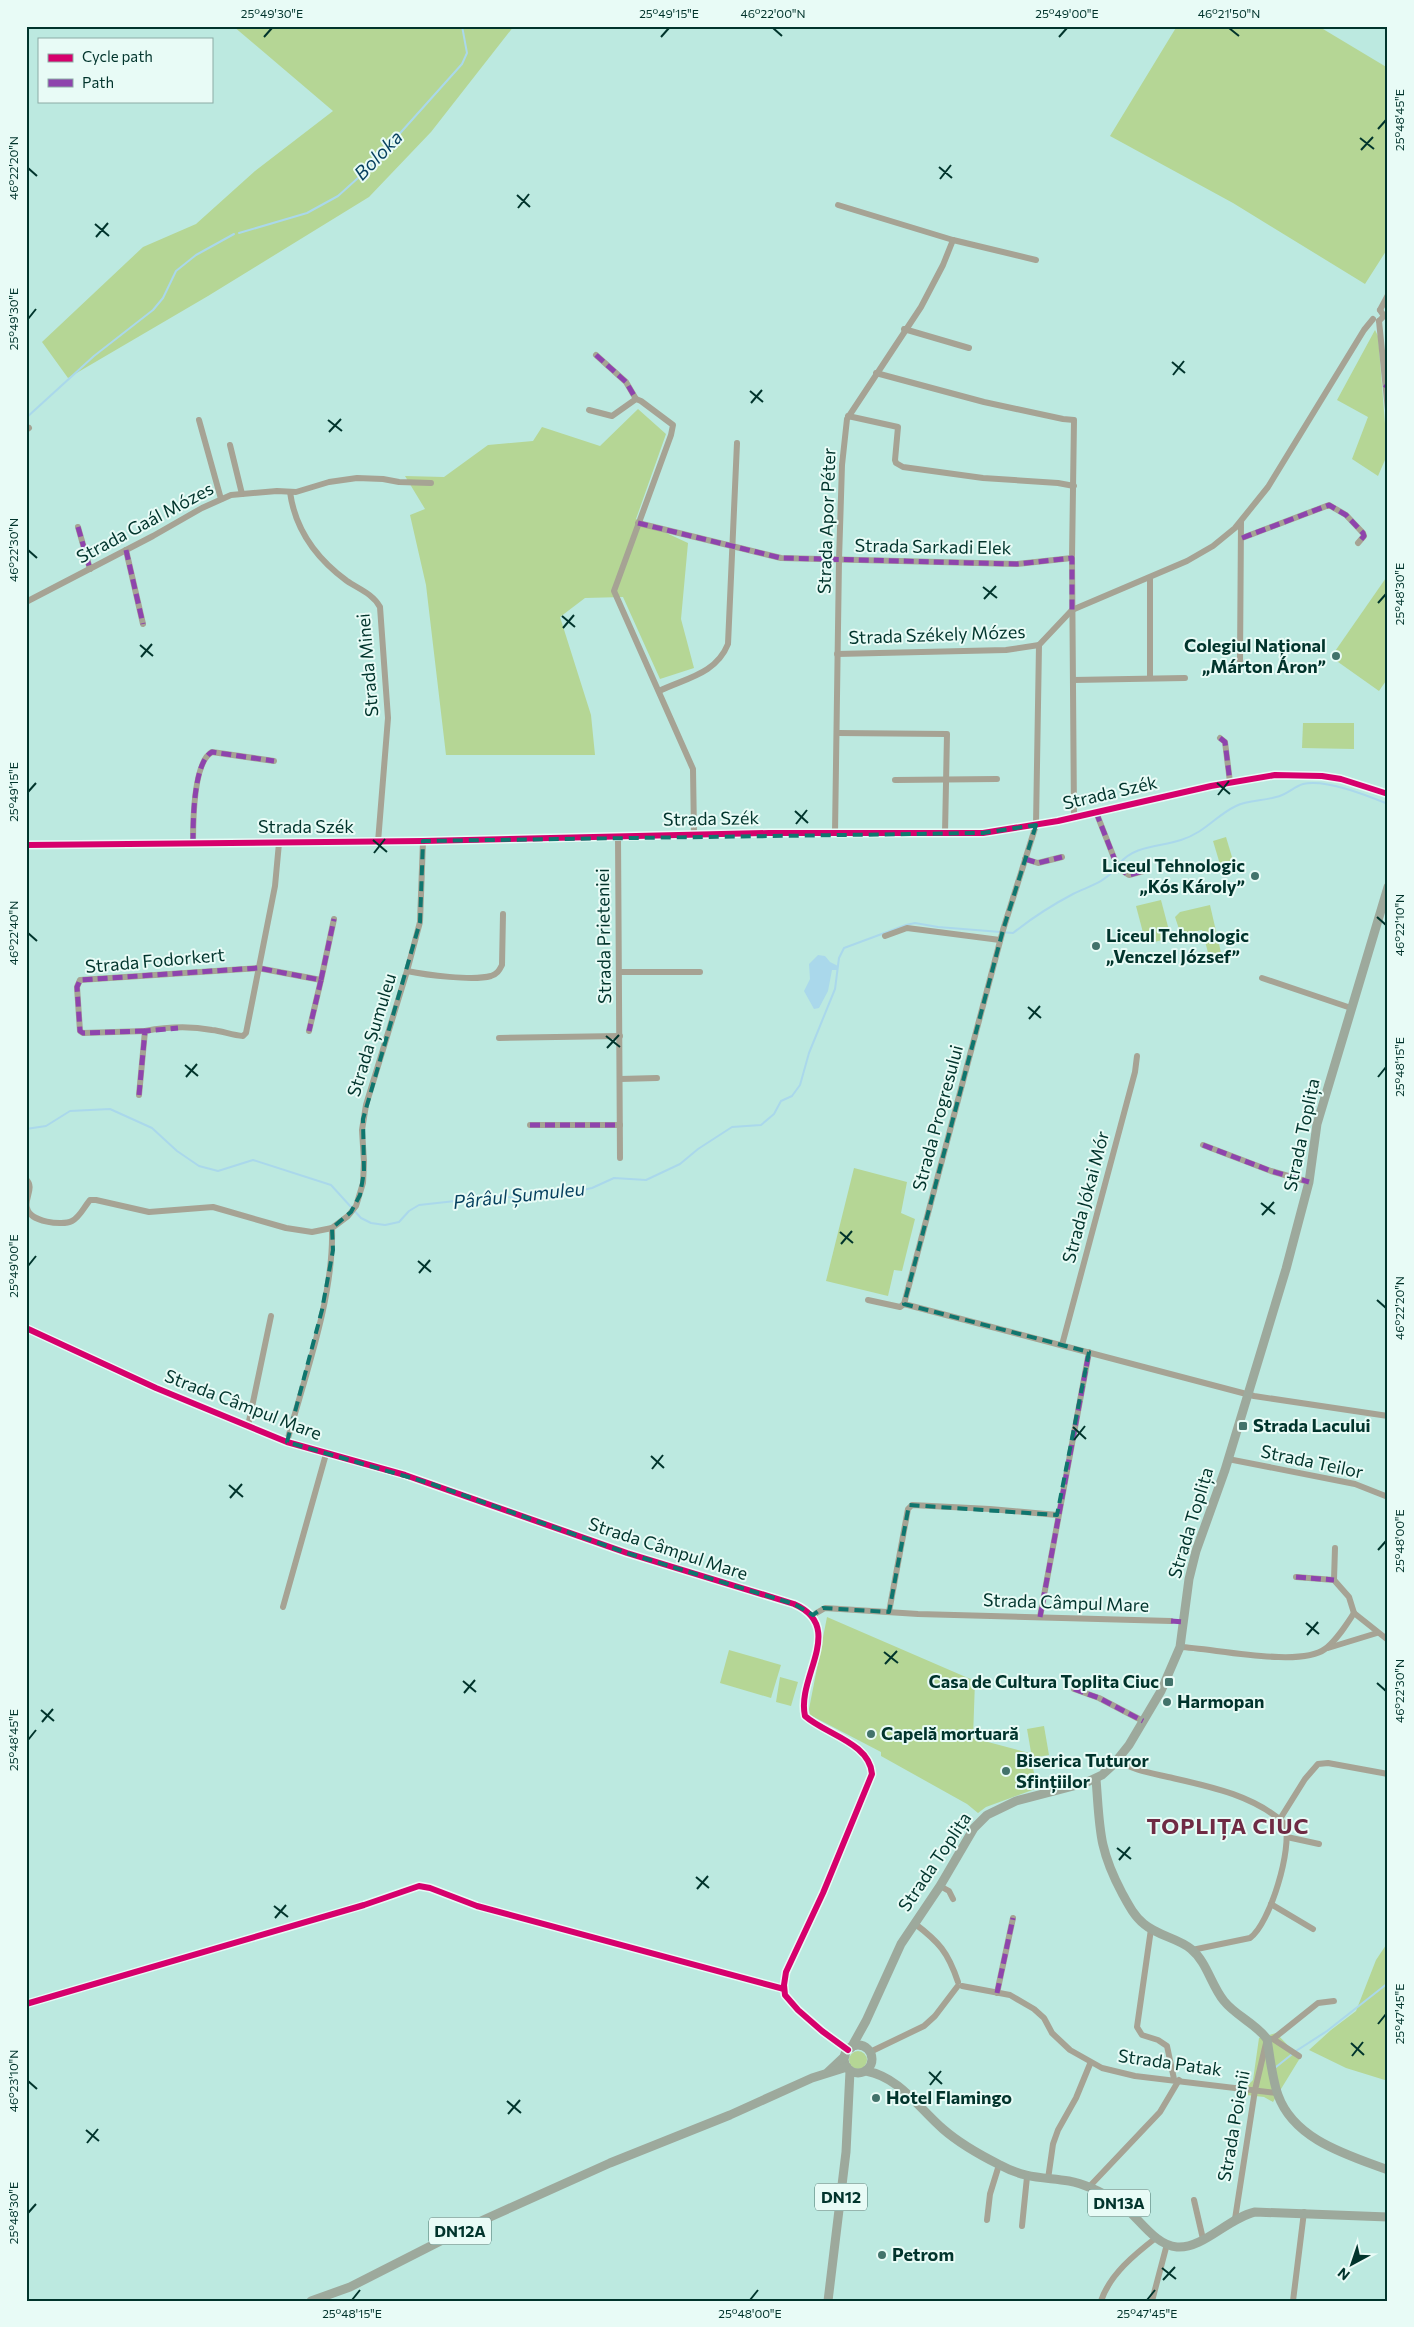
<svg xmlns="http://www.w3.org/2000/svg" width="1414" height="2327" font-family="Commissioner,sans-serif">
<rect width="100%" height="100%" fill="#bce9e0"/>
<!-- green -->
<g fill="#b5d695">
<polygon points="233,26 514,26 431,132 369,197 208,296 68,378 42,342 143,247 196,224 255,171 333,111"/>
<polygon points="1177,26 1318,26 1388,68 1388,248 1365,284 1233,203 1110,136"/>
<polygon points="1375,330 1378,336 1388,461 1385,460 1378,476 1352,459 1368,417 1337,400"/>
<polygon points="638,409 666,434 636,519 688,543 681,619 694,668 660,679 623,597 585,598 560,617 591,715 595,755 446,755 426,585 410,515 425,509 405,476 444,477 488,445 533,441 542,427 600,446"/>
<polygon points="1388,575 1388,678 1379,691 1331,657"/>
<polygon points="1303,723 1354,723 1354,749 1302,748"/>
<polygon points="1226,837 1235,867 1222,871 1213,841"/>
<polygon points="1161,900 1171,938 1146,944 1136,906"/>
<polygon points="1210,905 1222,957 1210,960 1202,930 1181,935 1175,917 1180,912"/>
<polygon points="854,1168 907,1182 901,1213 915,1219 902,1271 894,1270 888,1296 826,1281"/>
<polygon points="827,1617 975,1681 973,1738 1029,1753 1038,1788 986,1807 978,1813 967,1804 881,1756 881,1752 810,1715 809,1709"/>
<polygon points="729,1650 781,1665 771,1698 720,1683"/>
<polygon points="780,1677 798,1682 791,1706 776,1702"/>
<polygon points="1044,1726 1049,1755 1032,1758 1027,1729"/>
<polygon points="1388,1942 1388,2081 1346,2068 1309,2050 1331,2030 1356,2011 1376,1960"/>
<polygon points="1276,2033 1300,2058 1273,2102 1264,2097 1246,2095 1248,2085 1253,2080 1259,2038"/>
<circle cx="858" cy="2060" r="9"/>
</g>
<!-- water -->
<polygon fill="#aad8eb" points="818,955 825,956 830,962 838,966 837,970 832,970 828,991 819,1008 814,1009 804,991 810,979 809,964"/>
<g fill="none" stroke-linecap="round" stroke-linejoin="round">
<!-- stream -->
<g stroke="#aad8eb" stroke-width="2">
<polyline points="239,233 307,213 338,196 368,169 462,64 467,53 462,26"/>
<polyline points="26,418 94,356 153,310 163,298 176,271 196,255 234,234"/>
<path d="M1119 864C1134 845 1160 847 1181 840 1206 832 1215 816 1236 806 1248 800 1264 801 1276 797 1287 795 1293 787 1303 784 1326 779 1366 795 1388 804"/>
<path d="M26 1129 46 1126 70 1111 110 1109 152 1128 177 1151 199 1166 218 1171 253 1160 331 1185 361 1218 371 1223 385 1225 399 1222 409 1211 419 1205 501 1196 515 1198 564 1194 592 1188 614 1178 646 1180 680 1164 698 1149 732 1127 761 1125 774 1114 781 1101 792 1096 800 1085 809 1053 835 989 839 958 844 948 906 925 915 923 938 927 1013 933C1032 918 1052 905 1073 894 1089 886 1104 883 1116 868"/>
<polyline points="1296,2051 1327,2031 1388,1983"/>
<polyline points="1276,2067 1291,2055"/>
</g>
<!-- minor -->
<g stroke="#a6a394" stroke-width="6">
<polyline points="838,205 953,240 1036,260"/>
<polyline points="1380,310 1388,295"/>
<polyline points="1379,321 1388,410"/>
<polyline points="1379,321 1384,316 1380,310"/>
<polyline points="904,329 969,348"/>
<polyline points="596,355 626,382 636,399"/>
<polyline points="876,373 984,402 1063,419 1074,420 1072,558 1074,817"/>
<polyline points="589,410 612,416 636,399 641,401 673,425 671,435 614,591 693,769 694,834"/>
<polyline points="848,416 898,427 895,460 896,463 903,467 983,478 1058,483 1074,486"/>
<polyline points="199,420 221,499"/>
<polyline points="26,430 29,428"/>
<polyline points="230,445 242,494"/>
<path d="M290 492C295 529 317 559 347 581 359 589 373 594 380 607L388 718 378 842"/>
<polyline points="638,523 781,558 1017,564 1072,558"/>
<polyline points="78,527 90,569"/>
<polyline points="1242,538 1329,505 1346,515 1363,533 1364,536 1358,543"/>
<polyline points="126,550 143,624"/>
<polyline points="1150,578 1150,678"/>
<polyline points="26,602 153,536 202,508 231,495 277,491 296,492 329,482 357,478 383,479 399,482 431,483"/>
<polyline points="837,654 1006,650 1039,645"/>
<polyline points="1240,661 1241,522"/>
<polyline points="1073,680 1185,678"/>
<path d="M659 691C686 678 716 674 728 644L737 443"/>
<polyline points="838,733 947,734 945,833"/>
<polyline points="1220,738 1225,742 1230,782"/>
<polyline points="895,780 997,779"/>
<polyline points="1096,812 1118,868 1129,875 1147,870"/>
<polyline points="835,833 839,560 842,465 847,419 921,307 943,265 953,240"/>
<polyline points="618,836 620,1158"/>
<path d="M193 843C193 824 193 762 212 752L274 761"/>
<polyline points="26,845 423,841 769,833 983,833 1058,821 1211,786 1275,775 1322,776 1341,779 1388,794"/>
<polyline points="1025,859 1038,863 1062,857"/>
<polyline points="885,936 907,928 1000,940"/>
<path d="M407 971C426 975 473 981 491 976 497 974 499 971 502 965L503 914"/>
<polyline points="621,972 700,972"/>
<polyline points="1262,978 1351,1008"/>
<polyline points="321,980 334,919"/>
<polyline points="145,1031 83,1033 80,1031 77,987 80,980 258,968 321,980 309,1031"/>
<polyline points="499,1038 620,1036"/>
<polyline points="620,1079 657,1078"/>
<path d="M139 1095 145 1031C166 1027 191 1026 212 1030 222 1031 232 1035 243 1036L246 1033 275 886 279 843"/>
<polyline points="530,1125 620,1125"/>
<polyline points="1203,1145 1271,1171 1309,1182"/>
<path d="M26 1179C35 1188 24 1198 27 1208 30 1222 62 1226 72 1221 80 1217 84 1207 90 1200H96L149 1212 213 1207 286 1228 312 1232 332 1228 348 1216 356 1206 363 1183 364 1162 362 1130 366 1105 407 971 420 922 423 841"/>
<polyline points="868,1300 900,1307 904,1304 1254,1396 1388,1416"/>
<polyline points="904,1304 1003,930 1036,825 1039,645 1072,610 1187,561 1213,546 1235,528 1268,487 1364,330 1373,319"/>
<path d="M26 1328 156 1388 287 1442 405 1475 627 1553 794 1604C847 1627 796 1677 805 1716 825 1734 870 1743 872 1774L823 1893 786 1972 784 1985 785 1995 798 2010 822 2031 848 2050"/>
<polyline points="1062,1345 1135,1072 1137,1056"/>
<polyline points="248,1426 271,1316"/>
<path d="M287 1442C305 1375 334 1297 332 1228"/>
<polyline points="1228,1459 1355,1484 1388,1497"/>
<polyline points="1335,1548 1334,1580 1349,1597 1354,1613 1388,1640"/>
<polyline points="1296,1577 1334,1580"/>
<polyline points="283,1607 326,1454"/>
<polyline points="889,1612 908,1509 912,1505 990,1509 1057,1515"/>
<polyline points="813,1615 825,1608 918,1614 1171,1621"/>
<polyline points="1040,1617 1089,1352"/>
<path d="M1180 1647C1212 1648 1300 1668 1325 1649 1337 1640 1346 1625 1354 1613"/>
<polyline points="1328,1648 1377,1633"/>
<polyline points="1074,1689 1099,1698 1143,1721"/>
<path d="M1118 1760C1132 1770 1151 1773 1168 1777 1208 1786 1254 1795 1285 1824 1293 1847 1270 1924 1250 1938L1192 1950"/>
<polyline points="1280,1819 1305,1779 1318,1764 1328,1763 1388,1774"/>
<polyline points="1287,1837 1319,1844"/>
<polyline points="940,1886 949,1891 953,1899"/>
<polyline points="1271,1904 1313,1929"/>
<path d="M914 1923C939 1942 948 1952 958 1982"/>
<polyline points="1151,1929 1137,2027 1142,2035 1158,2040 1167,2046 1174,2079"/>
<polyline points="962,1986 1010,1995 1034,2009 1044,2018 1052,2033 1070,2050 1102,2068 1135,2076 1277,2093"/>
<polyline points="997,1993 1013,1918"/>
<polyline points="26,2004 364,1905 419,1886 430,1888 477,1906 784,1989"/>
<polyline points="1273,2039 1299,2056"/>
<polyline points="870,2052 924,2026 935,2016 957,1987"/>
<polyline points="1048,2179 1053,2144 1058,2130 1076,2098 1090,2064"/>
<polyline points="1089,2187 1160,2112 1179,2080"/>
<polyline points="1194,2200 1203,2239"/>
<polyline points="1235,2219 1255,2090 1267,2039 1273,2039 1318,2003 1334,2001"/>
<polyline points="987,2220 990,2194 999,2165"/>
<polyline points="1022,2226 1027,2177"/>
<path d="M1101 2301C1110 2274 1135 2254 1157 2237"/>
<polyline points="1152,2301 1167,2244"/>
<polyline points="1293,2301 1304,2212"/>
</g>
<!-- major -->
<g stroke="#9da99c" stroke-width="9">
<path d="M1096 1779C1100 1828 1098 1848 1122 1893 1128 1904 1134 1916 1144 1924 1158 1936 1178 1938 1191 1949 1207 1962 1211 1985 1224 2001 1236 2016 1255 2023 1267 2039 1270 2057 1272 2078 1278 2095 1294 2140 1348 2155 1388 2170"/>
<circle cx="858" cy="2059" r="14"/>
<polyline points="851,2048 866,2021 901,1944 940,1886 974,1828 987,1815 1016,1801 1085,1783 1102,1775 1113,1765 1129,1745 1161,1691 1180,1647 1189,1579 1196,1551 1225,1470 1286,1269 1309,1182 1317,1124 1388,887"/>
<path d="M866 2071C899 2077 918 2107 943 2129 959 2143 980 2155 1000 2165 1026 2179 1042 2177 1069 2181 1086 2184 1103 2193 1118 2202 1137 2214 1153 2245 1177 2247 1203 2249 1228 2218 1255 2212L1388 2217"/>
<polyline points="828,2072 845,2056"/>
<polyline points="311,2301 350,2287 470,2226 610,2163 730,2115 812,2078 847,2067"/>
<polyline points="828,2301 846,2152 850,2071"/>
</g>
<!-- quiet -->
<g stroke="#8e44ad" stroke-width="5" stroke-dasharray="10 5" stroke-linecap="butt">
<polyline points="596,355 626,382 636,399"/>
<polyline points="1385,388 1388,384"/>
<polyline points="638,523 781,558 1017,564 1072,558 1072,610"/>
<polyline points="78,527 90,569"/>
<polyline points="1242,538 1329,505 1346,515 1363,533 1364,536 1358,543"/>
<polyline points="126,550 143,624"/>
<polyline points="1220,738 1225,742 1230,782"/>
<polyline points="1096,812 1118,868 1129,875 1147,870"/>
<path d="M193 843C193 824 193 762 212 752L274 761"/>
<polyline points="1025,859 1038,863 1062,857"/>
<polyline points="321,980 334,919"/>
<polyline points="145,1031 83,1033 80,1031 77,987 80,980 258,968 321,980 309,1031"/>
<polyline points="139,1095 145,1031 178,1028"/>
<polyline points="530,1125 620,1125"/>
<polyline points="1203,1145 1271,1171 1309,1182"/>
<polyline points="1296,1577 1334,1580"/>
<polyline points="1040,1617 1089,1352"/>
<polyline points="1171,1621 1184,1622"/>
<polyline points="1074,1689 1099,1698 1143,1721"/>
<polyline points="997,1993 1013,1918"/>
</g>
<defs>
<g id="cycleway">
<polyline points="26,845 423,841 769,833 983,833 1058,821 1211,786 1275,775 1322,776 1341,779 1388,794"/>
<path d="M26 1328 156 1388 287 1442 405 1475 627 1553 794 1604C847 1627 796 1677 805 1716 825 1734 870 1743 872 1774L823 1893 786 1972 784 1985 785 1995 798 2010 822 2031 848 2050"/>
<polyline points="26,2004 364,1905 419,1886 430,1888 477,1906 784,1989"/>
</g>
</defs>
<!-- cycleway casing -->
<use href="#cycleway" stroke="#e8fbf6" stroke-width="9"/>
<!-- cycleway -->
<use href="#cycleway" stroke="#d6006c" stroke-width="6"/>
</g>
<!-- marked area -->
<path fill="none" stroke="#0f766e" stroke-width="4" stroke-dasharray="10 6" stroke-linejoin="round" d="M1036 825 1003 930 904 1304 1089 1352 1057 1515 909 1505 889 1612 823 1608 813 1615 794 1604 627 1553 429 1483 287 1442 322 1310 333 1250 332 1228 351 1212 360 1195 364 1172 363 1119 420 922 423 841 983 833Z"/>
<!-- ticks -->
<path fill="none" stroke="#01342c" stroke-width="2" d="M773 28 782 36M1229 28 1239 36M264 37 272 28M661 37 669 28M1059 37 1067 28M1378 129 1386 120M1360 138 1374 149M1361 150 1373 137M939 167 952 178M28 168 37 176M940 179 951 165M517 195 530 207M518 208 529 194M95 224 109 236M96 237 108 223M28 319 36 309M1172 362 1185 373M1173 375 1184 361M750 391 763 402M751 403 762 390M328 420 342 431M329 432 341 419M28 550 37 558M983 587 997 598M984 599 996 586M1378 603 1386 594M562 616 575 627M563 628 574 615M140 645 153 656M141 657 152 644M1217 783 1230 794M28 792 36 783M1218 795 1229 781M795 811 808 823M796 824 807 810M373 840 387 852M374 853 385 839M1377 917 1386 925M28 933 37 941M1028 1007 1041 1018M1029 1019 1040 1006M606 1036 620 1047M607 1048 619 1035M185 1065 198 1076M186 1077 197 1064M1378 1077 1386 1067M1261 1203 1275 1214M1262 1215 1274 1202M840 1232 853 1243M841 1244 852 1231M418 1261 431 1272M28 1266 36 1256M419 1273 430 1260M1377 1300 1386 1308M1073 1427 1086 1439M1074 1440 1085 1426M651 1456 664 1468M652 1469 663 1455M229 1485 243 1497M230 1498 242 1484M1378 1550 1386 1541M1306 1623 1319 1634M1307 1635 1318 1622M884 1652 898 1663M885 1664 897 1651M463 1681 476 1692M1377 1683 1386 1691M464 1693 475 1680M41 1710 54 1721M42 1722 53 1709M28 1740 36 1730M1117 1848 1131 1859M1119 1860 1130 1847M696 1877 709 1888M697 1889 708 1876M274 1906 288 1917M275 1918 286 1905M1378 2024 1386 2014M1351 2043 1364 2055M1352 2056 1363 2042M929 2072 942 2084M28 2081 37 2089M930 2085 941 2071M507 2101 521 2113M508 2114 520 2100M86 2130 99 2141M87 2143 98 2129M28 2213 36 2204M1162 2268 1176 2279M1163 2280 1175 2267M352 2300 360 2290M750 2300 758 2290M1147 2300 1155 2290"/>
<!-- markers -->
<g fill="#42736b" stroke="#e8fbf6" stroke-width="2">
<circle cx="1336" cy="656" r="5"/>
<circle cx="1255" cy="876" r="5"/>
<circle cx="1096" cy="946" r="5"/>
<rect x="1238" y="1421" width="10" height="10" rx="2.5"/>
<rect x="1164" y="1677" width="10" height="10" rx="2.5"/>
<circle cx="1167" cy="1702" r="5"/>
<circle cx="871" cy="1734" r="5"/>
<circle cx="1006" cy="1771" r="5"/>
<circle cx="876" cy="2098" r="5"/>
<circle cx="882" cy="2255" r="5"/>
</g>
<g text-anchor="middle" stroke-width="4" stroke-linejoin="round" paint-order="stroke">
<!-- shield labels -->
<g fill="#e8fbf6" stroke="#467069" stroke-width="1">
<rect x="815" y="2183.5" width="52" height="27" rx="4"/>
<rect x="1088" y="2189.5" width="62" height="27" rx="4"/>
<rect x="429" y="2217.5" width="62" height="27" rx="4"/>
</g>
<g font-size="16" font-weight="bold" fill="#01342c">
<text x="841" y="2203">DN12</text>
<text x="1119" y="2209">DN13A</text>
<text x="460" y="2237">DN12A</text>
</g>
<!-- street labels -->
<g font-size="18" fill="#01342c" stroke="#e8fbf6">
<text transform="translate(827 521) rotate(-88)" y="6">Strada Apor Péter</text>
<text transform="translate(145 523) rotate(-28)" y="6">Strada Gaál Mózes</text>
<text transform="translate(933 547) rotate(1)" y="6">Strada Sarkadi Elek</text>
<text transform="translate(937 635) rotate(-2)" y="6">Strada Székely Mózes</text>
<text transform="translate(368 665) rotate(-95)" y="6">Strada Minei</text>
<text transform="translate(1110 793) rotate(-13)" y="6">Strada Szék</text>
<text transform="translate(711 819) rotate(-1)" y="6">Strada Szék</text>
<text x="306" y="833">Strada Szék</text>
<text transform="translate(604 936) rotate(-91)" y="6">Strada Prieteniei</text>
<text transform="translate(155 961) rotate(-5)" y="6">Strada Fodorkert</text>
<text transform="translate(372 1035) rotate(-73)" y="6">Strada Șumuleu</text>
<text transform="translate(938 1118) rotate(-75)" y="6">Strada Progresului</text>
<text transform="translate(1302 1135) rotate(-78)" y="6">Strada Toplița</text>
<text transform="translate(1086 1197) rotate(-75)" y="6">Strada Jókai Mór</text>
<text transform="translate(243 1405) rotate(21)" y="6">Strada Câmpul Mare</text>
<text transform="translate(1312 1462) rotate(12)" y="6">Strada Teilor</text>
<text transform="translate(1191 1523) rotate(-73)" y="6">Strada Toplița</text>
<text transform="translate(668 1549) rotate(18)" y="6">Strada Câmpul Mare</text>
<text transform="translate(1066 1603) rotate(2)" y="6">Strada Câmpul Mare</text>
<text transform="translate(935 1862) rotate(-56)" y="6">Strada Toplița</text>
<text transform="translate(1170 2063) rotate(8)" y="6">Strada Patak</text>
<text transform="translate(1234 2126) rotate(-80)" y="6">Strada Poienii</text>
</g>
<!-- poi labels -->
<g font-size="18" font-weight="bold" fill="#01342c" stroke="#e8fbf6" text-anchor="start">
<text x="1326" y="652" text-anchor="end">Colegiul Național<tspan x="1326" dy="21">„Márton Áron”</tspan></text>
<text x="1245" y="872" text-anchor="end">Liceul Tehnologic<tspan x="1245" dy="21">„Kós Károly”</tspan></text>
<text x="1106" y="942">Liceul Tehnologic<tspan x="1106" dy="21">„Venczel József”</tspan></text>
<text x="1253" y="1432">Strada Lacului</text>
<text x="1159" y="1688" text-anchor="end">Casa de Cultura Toplita Ciuc</text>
<text x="1177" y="1708">Harmopan</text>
<text x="881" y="1740">Capelă mortuară</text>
<text x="1016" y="1767">Biserica Tuturor<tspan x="1016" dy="21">Sfințiilor</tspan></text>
<text x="886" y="2104">Hotel Flamingo</text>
<text x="892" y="2261">Petrom</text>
</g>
<!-- water labels -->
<g font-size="19" font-style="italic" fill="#053f5e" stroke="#e8fbf6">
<text transform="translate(378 155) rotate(-46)" y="7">Boloka</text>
<text transform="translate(519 1195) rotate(-6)" y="7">Pârâul Șumuleu</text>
</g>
<!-- district labels -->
<g font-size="22" font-weight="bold" letter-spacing="1" fill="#6f2b44" stroke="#e8fbf6">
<text x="1228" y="1834">TOPLIȚA CIUC</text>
</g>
</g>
<!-- border -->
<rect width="1414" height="2327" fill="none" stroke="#e8fbf6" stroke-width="55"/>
<!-- legend -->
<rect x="38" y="38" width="175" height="65" fill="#e8fbf6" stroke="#8caba5"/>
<rect x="48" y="54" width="25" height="8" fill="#d6006c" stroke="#8caba5"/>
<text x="82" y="62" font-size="15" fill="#01342c">Cycle path</text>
<rect x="48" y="79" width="25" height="8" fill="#8e44ad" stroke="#8caba5"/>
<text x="82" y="88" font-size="15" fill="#01342c">Path</text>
<!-- north arrow -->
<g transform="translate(1352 2264) rotate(220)" stroke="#e8fbf6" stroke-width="4" paint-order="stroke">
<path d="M0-4L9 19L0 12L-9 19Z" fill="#01342c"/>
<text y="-8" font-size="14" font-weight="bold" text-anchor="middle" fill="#01342c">N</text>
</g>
<rect x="28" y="28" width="1358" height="2272" fill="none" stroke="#01342c" stroke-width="2"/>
<g font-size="12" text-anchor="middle" fill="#01342c">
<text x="272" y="18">25°49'30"E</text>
<text x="669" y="18">25°49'15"E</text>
<text x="773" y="18">46°22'00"N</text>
<text x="1067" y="18">25°49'00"E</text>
<text x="1229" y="18">46°21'50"N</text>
<text transform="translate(1400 120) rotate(-90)" y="4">25°48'45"E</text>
<text transform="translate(14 168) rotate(-90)" y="4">46°22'20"N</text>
<text transform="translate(14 319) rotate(-90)" y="4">25°49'30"E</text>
<text transform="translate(14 550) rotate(-90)" y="4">46°22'30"N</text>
<text transform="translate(1400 594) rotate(-90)" y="4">25°48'30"E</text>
<text transform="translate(14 792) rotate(-90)" y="4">25°49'15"E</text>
<text transform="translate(1400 925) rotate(-90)" y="4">46°22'10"N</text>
<text transform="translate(14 933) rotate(-90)" y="4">46°22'40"N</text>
<text transform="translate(1400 1067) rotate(-90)" y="4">25°48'15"E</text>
<text transform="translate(14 1266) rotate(-90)" y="4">25°49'00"E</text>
<text transform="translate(1400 1308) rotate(-90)" y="4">46°22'20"N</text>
<text transform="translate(1400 1541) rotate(-90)" y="4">25°48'00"E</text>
<text transform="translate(1400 1691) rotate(-90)" y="4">46°22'30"N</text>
<text transform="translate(14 1740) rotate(-90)" y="4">25°48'45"E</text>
<text transform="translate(1400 2014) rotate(-90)" y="4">25°47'45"E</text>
<text transform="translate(14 2081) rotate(-90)" y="4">46°23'10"N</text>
<text transform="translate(14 2213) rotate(-90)" y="4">25°48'30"E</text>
<text x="352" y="2318">25°48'15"E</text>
<text x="750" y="2318">25°48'00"E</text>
<text x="1147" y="2318">25°47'45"E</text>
</g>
</svg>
